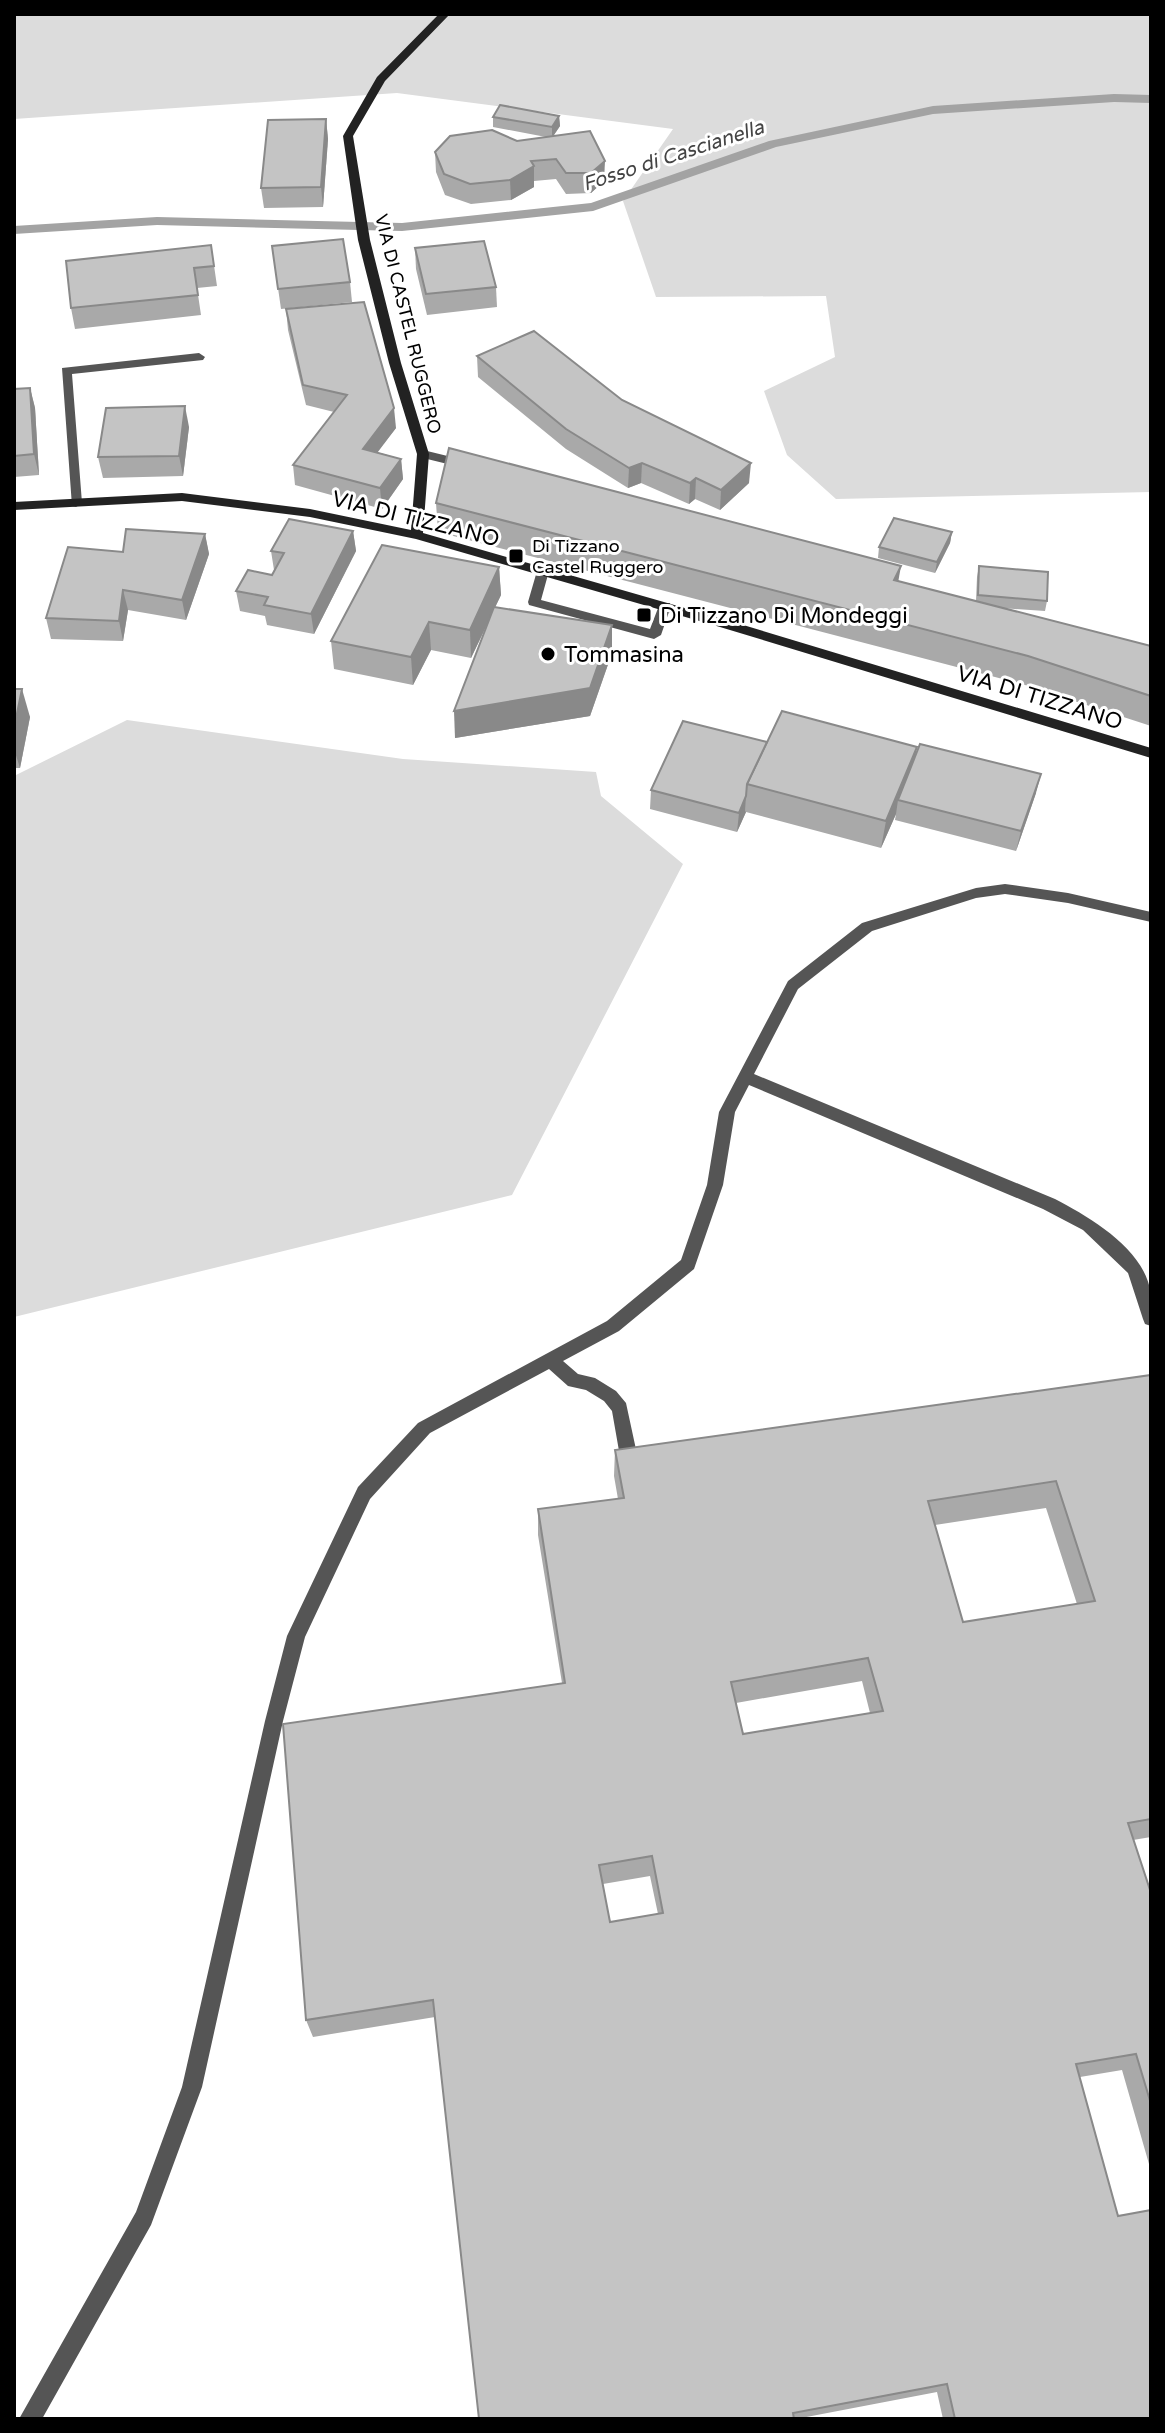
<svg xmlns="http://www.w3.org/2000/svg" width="1165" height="2433" font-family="'Varela Round',sans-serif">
<rect width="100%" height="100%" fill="#fff"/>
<!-- green -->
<g fill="#dcdcdc">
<polygon points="14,14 1151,14 1151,492 836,499 787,455 764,391 835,357 826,296 656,297 623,201 673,129 397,93 14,119"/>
<polygon points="127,720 403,759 596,772 601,796 683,864 512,1195 14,1317 14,776"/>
</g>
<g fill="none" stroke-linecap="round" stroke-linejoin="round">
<!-- stream -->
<polygon fill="#a3a3a3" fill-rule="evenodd" points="1114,94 1151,95 1151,103 1114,102 933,114 776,147 593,211 402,231 157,225 14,234 14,226 157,217 402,223 591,203 769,141 933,106"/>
<!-- lane -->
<g fill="#555" fill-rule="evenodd">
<polygon points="543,567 549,571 541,600 650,629 660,603 670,603 671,606 661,635 654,639 529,605 528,602 537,571"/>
<path d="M1005 884 1068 893 1151 912V922L1068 903 1005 894 976 898 872 931 798 989 754 1074 1055 1199C1091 1218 1145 1249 1151 1294 1152 1304 1151 1316 1151 1326L1145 1324 1143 1319 1128 1273 1083 1230 1043 1209 749 1085 735 1112 723 1185 694 1269 619 1331 563 1361 578 1374 595 1378 616 1391 626 1403 640 1468 637 1473 631 1476 625 1473 622 1468 612 1411 604 1401 586 1390 568 1386 549 1369 430 1433 370 1499 305 1637 283 1721 202 2087 151 2225 42 2419H19L136 2212 182 2087 265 1721 287 1636 358 1487 418 1423 607 1321 681 1260 707 1185 719 1112 788 981 862 923 976 888Z"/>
</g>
<!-- street -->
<g fill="#555" fill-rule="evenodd">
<polygon points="199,353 205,357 203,360 72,374 82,503 76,507 72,506 62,368"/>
<polygon points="423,450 472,462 474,465 468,469 419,457 419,451"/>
</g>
<!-- secondary -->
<polygon fill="#222" fill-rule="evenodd" points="439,14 450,14 385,81 353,136 370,240 401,363 429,454 423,533 730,621 1151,748 1151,758 720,627 416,539 310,517 182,501 14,510 14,502 182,493 310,509 411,530 417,454 389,363 358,240 343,136 377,77"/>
</g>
<!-- wall -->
<g fill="#a9a9a9" fill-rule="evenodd">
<polygon points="559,116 560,126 553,136 604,181 591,193 566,194 556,179 534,181 534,187 511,200 471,204 445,195 436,172 435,152 546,137 493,127 493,117"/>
<polygon points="326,119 328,139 323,207 264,208 261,188"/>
<polygon points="211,245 217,286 197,288 201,315 75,329 71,308"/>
<polygon points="272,246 350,282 352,302 281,309"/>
<polygon points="415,248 496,287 497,307 427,315 416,269"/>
<polygon points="286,309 396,428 377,452 401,459 403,479 382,509 295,485 293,465 334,412 306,405 288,330"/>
<polygon points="477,356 622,400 749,483 720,510 695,499 689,504 641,483 628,488 566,449 478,377"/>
<polygon points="30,388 35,408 39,475 14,477 14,389"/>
<polygon points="189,427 183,476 103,478 98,457"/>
<polygon points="436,503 898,581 976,601 977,577 979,566 1047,601 1045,611 1001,608 1151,646 1151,726 1022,684 438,532"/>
<polygon points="353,531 356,551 314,634 267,625 265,616 240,611 236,591 272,575 274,570 271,551"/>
<polygon points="952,532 950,543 935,573 878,558 879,547"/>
<polygon points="205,534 209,554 186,620 128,610 123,641 51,639 46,618 123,552"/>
<polygon points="499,567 501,595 495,607 612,653 590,716 455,738 488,623 471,658 431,650 413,685 334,669 331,641"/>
<polygon points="14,689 30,717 20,768 14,768"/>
<polygon points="767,742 916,755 1036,793 1016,851 895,820 896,814 881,848 746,812 737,832 650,809 651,790"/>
<path d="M1151 1375V1837L1133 1840 1151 1893V2171L1122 2070 1080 2077 1151 2419H943L937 2392 796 2419H479L435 2017 313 2037 306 2020 562 1683 538 1535V1509L618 1499 614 1476 615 1450ZM1046 1508 1077 1604 963 1622 935 1525ZM862 1681 870 1713 743 1734 736 1703ZM650 1876 658 1914 610 1922 603 1884Z"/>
</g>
<!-- shaded-wall -->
<g fill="#898989">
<polygon points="559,116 560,126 552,138 552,127"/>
<polygon points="326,119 328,139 323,207 321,187"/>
<polygon points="605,161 604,181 591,193 591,173"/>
<polygon points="534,166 534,187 511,200 510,180"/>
<polygon points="30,388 35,408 39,475 34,454"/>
<polygon points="185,406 189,427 183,476 179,456"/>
<polygon points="394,408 396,428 365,469 363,449"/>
<polygon points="401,459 403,479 382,509 380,488"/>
<polygon points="642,463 641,483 628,488 629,468"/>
<polygon points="751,463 749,483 720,510 721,490"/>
<polygon points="696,478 695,499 689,504 690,483"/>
<polygon points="353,531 356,551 314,634 311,614"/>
<polygon points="952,532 950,543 935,573 937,562"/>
<polygon points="205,534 209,554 186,620 182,600"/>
<polygon points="901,566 896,594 894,580"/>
<polygon points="499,567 501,595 471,658 470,630"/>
<polygon points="123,590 128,610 123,641 119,621"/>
<polygon points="429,622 431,650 413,685 411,657"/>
<polygon points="612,625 612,653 590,716 455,738 454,711"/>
<polygon points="22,689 30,717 20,768 14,749 14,728"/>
<polygon points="917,747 912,774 898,800 896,814 881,848 886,821"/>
<polygon points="1041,774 1036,793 1016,851 1021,831"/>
<polygon points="746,796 745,811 746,812 737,832 739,813"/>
</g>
<!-- building -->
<g fill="#c4c4c4" stroke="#898989" stroke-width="2" fill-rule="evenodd">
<polygon points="500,105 559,116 552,127 493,117"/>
<polygon points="326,119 321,187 261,188 268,120"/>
<polygon points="492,130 517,141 590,131 605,161 591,173 566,173 556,159 531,161 534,166 510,180 470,184 444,174 435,152 450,136"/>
<polygon points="343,239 350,282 278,289 272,246"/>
<polygon points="484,241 496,287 426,294 415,248"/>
<polygon points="211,245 214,266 194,268 198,295 71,308 66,261"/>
<polygon points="364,302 394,408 363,449 401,459 380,488 293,465 347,395 303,385 286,309"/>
<polygon points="534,331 622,400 751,463 721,490 696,478 690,483 642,463 629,468 566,429 477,356"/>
<polygon points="30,388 34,454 14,456 14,389"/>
<polygon points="185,406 179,456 98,457 106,408"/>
<polygon points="449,448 901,566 894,580 1151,646 1151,696 1028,656 436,503"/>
<polygon points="894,518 952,532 937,562 879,547"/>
<polygon points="289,519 353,531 311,614 264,605 268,597 236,591 248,570 272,575 284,553 271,551"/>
<polygon points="126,529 205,534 182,600 123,590 119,621 46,618 68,547 123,552"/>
<polygon points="382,545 499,567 470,630 429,622 411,657 331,641"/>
<polygon points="979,566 1048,572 1047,601 978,595"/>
<polygon points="494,607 612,625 590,688 454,711"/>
<polygon points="14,689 22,689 14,728"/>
<polygon points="782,711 917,747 886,821 747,784"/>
<polygon points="683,721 767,742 747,784 746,796 739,813 651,790"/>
<polygon points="920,744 1041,774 1021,831 898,800"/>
<path d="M1151 1375V1819L1128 1823 1151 1893V2104L1136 2054 1076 2064 1118 2216 1151 2210V2419H955L947 2384 793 2413 794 2419H479L433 2000 306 2020 283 1724 565 1683 538 1509 624 1498 615 1450ZM1056 1481 1095 1601 963 1622 928 1501ZM868 1658 883 1711 743 1734 731 1682ZM652 1856 663 1913 610 1922 599 1865Z"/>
</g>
<!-- markers -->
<g fill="#000" stroke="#fff" stroke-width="3">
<rect x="508" y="548" width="16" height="16" rx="4"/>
<rect x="636" y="607" width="16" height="16" rx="4"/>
<circle cx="548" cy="654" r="8"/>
</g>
<g text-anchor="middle" stroke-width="6" stroke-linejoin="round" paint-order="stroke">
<!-- far-street labels -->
<g font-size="18" fill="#000" stroke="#fff">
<text transform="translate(408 324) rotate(76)" y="6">VIA DI CASTEL RUGGERO</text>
</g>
<!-- far-poi labels -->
<g font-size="18" fill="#000" stroke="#fff" text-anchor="start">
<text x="532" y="552">Di Tizzano<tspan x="532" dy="21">Castel Ruggero</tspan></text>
</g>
<!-- far-water labels -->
<g font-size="20" font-style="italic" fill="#444" stroke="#fff">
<text transform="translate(673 155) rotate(-18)" y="7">Fosso di Cascianella</text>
</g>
<!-- street labels -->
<g font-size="22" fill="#000" stroke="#fff">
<text transform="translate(416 518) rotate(14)" y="8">VIA DI TIZZANO</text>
<text transform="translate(1040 697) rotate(17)" y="8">VIA DI TIZZANO</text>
</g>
<!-- poi labels -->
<g font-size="22" fill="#000" stroke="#fff" text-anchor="start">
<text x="660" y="623">Di Tizzano Di Mondeggi</text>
<text x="564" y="662">Tommasina</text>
</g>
</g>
<!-- border -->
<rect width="1165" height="2433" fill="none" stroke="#000000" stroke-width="32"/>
</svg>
